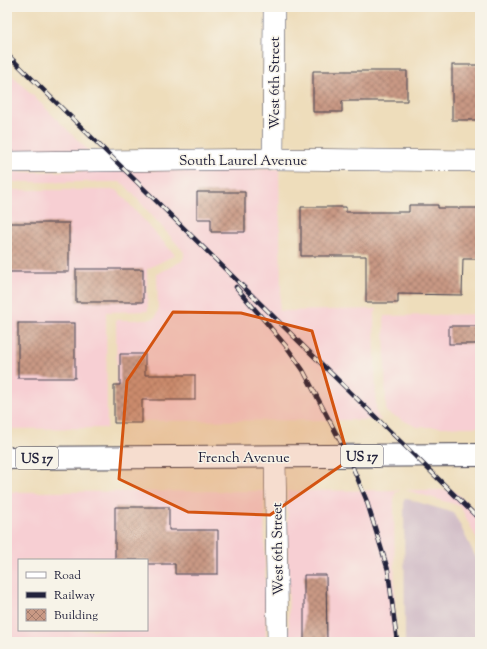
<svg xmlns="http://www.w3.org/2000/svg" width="487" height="649" font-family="'Sorts Mill Goudy',serif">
<defs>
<pattern id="building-cross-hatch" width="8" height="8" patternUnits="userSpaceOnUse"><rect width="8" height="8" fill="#c99984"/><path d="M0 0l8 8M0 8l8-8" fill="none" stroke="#a37c6d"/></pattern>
</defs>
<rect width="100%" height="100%" fill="#f7f3e8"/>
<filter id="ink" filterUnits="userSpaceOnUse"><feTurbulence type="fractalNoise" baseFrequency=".025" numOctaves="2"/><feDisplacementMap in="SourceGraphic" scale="8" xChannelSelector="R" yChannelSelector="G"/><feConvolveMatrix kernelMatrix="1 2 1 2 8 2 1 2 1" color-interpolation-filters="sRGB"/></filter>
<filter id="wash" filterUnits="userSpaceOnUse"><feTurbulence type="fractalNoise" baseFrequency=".012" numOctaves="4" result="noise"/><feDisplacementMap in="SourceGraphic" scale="16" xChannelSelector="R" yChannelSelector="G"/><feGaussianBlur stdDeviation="0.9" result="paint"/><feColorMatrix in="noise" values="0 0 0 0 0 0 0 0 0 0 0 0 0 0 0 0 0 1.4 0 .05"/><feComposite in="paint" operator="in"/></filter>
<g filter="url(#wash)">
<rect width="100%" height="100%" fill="#edb"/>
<!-- built -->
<g fill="#f7cfd3" fill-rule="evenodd">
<polygon points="7,70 89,151 7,152"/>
<polygon points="279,169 281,290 279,311 378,309 376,311 374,316 376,412 379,418 382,420 117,421 116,320 148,320 154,318 156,316 158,311 157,274 182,261 184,257 184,252 125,185 120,182 7,182 7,172"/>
<polygon points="7,190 117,190 175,255 147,269 148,311 106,312 107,428 7,429"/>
<polygon points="480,314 480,427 417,427 386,412 384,316"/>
<polygon points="400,490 395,493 394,499 395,642 289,642 287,491"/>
<polygon points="406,490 453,490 480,516 480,545 461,508 457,505"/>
<path d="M264 491 266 642H7V492ZM19 560H147V630H19Z"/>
</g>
<!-- industrial -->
<polygon fill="#d2bdc7" points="404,498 454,513 480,566 480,642 405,642"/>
<g id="blocks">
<!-- building -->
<g fill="url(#building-cross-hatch)">
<rect x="452" y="65" width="28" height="55"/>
<polygon points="313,71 407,71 407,101 342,101 342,112 313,112"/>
<polygon points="197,192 245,192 245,232 211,232 211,219 197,219"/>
<polygon points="409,205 438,205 438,208 480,208 480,259 463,259 462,295 398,294 398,303 366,303 366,256 301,256 301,207 346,207 346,212 409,212"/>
<rect x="7" y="223" width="62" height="49"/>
<rect x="76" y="269" width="67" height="33"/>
<rect x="18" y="323" width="57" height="55"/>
<rect x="449" y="326" width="31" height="18"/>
<polygon points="120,354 145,354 145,375 195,375 195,400 142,400 142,423 114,423 114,385 120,385"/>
<polygon points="115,507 169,507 169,530 218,530 218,574 175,574 175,564 147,564 147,560 115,560"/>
<polygon points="304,575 326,575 327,642 304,642"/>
</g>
</g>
</g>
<g filter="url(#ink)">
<use href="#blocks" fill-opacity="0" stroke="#413e4e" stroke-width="1"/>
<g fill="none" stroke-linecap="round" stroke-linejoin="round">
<defs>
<g id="street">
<polyline points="273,159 274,7"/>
<polyline points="7,162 273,159 480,161"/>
<polyline points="275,457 278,642"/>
</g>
<polyline id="primary" points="7,458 480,455"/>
</defs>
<!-- street casing -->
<use href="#street" stroke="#413e4e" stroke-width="22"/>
<!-- primary casing -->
<use href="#primary" stroke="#413e4e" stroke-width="24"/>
<!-- street -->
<use href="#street" stroke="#fff" stroke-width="21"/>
<!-- primary -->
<use href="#primary" stroke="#fff" stroke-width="22"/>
<defs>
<g id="rail">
<polyline points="7,54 480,520"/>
<polyline points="236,287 286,346 303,370 348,456 366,499 388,570 397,642"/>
</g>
</defs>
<!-- rail casing -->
<use href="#rail" stroke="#22223b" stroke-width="4.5"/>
<!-- rail -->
<use href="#rail" stroke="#f7f3e8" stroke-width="3" stroke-dasharray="9" stroke-linecap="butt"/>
</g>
</g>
<!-- marked area -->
<path fill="#d45411" fill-opacity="0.2" stroke="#d45411" stroke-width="3" stroke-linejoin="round" d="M173 312 241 313 312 331 349 460 270 515 188 512 119 479 127 381Z"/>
<g text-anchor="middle" stroke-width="3" stroke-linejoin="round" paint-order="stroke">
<!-- shield labels -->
<g fill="#f7f3e8" stroke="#62616f" stroke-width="1">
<rect x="341" y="445" width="42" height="22" rx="3"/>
<rect x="16" y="447" width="42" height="22" rx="3"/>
</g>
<g font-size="13" font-weight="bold" fill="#22223b">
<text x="362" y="461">US 17</text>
<text x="37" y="463">US 17</text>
</g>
<!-- street labels -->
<g font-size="14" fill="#22223b" stroke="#f7f3e8">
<text transform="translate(274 83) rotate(-90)" y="5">West 6th Street</text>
<text x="243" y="165">South Laurel Avenue</text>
<text x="244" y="462">French Avenue</text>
<text transform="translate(277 549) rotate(-91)" y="5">West 6th Street</text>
</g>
</g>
<!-- margin -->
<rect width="487" height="649" fill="none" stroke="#f7f3e8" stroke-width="24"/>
<!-- legend -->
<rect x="18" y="559" width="130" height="72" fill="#f7f3e8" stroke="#a29fa3"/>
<rect x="26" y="572" width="20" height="6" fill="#ffffff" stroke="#a29fa3"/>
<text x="54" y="579" font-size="12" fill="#22223b">Road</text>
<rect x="26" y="592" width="20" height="6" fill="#22223b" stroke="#a29fa3"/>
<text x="54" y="599" font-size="12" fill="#22223b">Railway</text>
<rect x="26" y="609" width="20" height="12" fill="url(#building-cross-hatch)" stroke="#a29fa3"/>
<text x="54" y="619" font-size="12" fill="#22223b">Building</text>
</svg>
